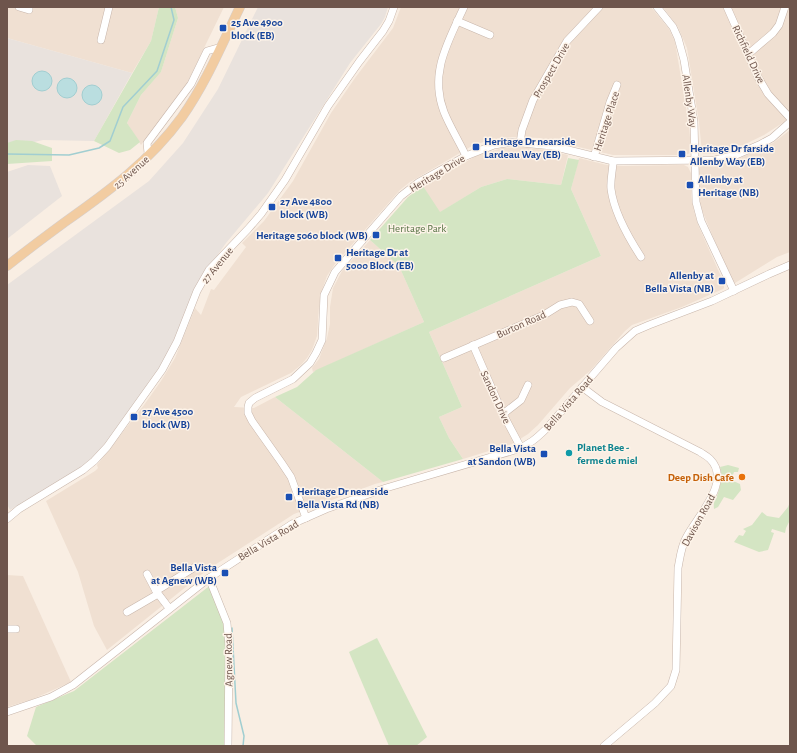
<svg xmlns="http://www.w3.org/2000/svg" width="797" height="753" font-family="'Alegreya Sans',sans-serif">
<rect width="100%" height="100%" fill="#f9eee3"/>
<!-- residential -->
<g fill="#f0e0d2">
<polygon points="7,7 159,7 151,41 132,73 7,38"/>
<polygon points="175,7 224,7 185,87 163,118 141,145 127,123 141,95 161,72 178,18"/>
<polygon points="401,7 651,7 669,29 675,42 689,125 691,150 690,153 685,155 613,155 540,138 512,137 489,140 472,146 410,182 400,190 335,264 327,276 322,290 319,306 317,336 312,350 307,358 301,365 291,373 241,397 234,407 254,408 275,397 383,482 375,484 294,514 207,570 107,650 94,626 78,572 46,501 95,471 98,468 97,465 144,405 161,381 175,358 195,308 201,315 211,289 214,290 246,247 242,243 264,221 293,181 331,113 355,78 393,28"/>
<polygon points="663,7 790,7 790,115 784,122 764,135 731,151 719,154 703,154 702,153 699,122 687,48 678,27"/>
<polygon points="790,130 790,252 777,257 735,283 731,280 701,208 699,198 699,168 703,165 722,164 738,159 773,143"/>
<polygon points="521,147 546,150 568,155 561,185 507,179 481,187 439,213 423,186 476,156 502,148"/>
<polygon points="579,158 607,165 623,166 684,165 688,167 691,173 691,196 694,211 698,225 724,283 724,288 723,289 682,307 632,325 625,331 590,371 570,388 538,425 528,434 512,444 463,459 449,438 439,417 462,407 429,332 601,256 571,189"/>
<polygon points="370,240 399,266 424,322 313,372 312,368 319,359 327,338 330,324 330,307 333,288 342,271"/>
<polygon points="7,575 23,576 71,682 33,699 7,707"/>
</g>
<!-- industrial -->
<g fill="#e9e2dd">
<polygon points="258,7 388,7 385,17 381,24 350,63 268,193 226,243 198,283 185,318 154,380 92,460 65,478 10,510 7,504 7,285 149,181 183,143 218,89"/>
<polygon points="7,38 132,73 94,141 43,140 7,148"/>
<polygon points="28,165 50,166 62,196 7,239 7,172"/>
</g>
<!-- green -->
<g fill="#d4e5c3">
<polygon points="159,7 175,7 178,18 161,72 141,95 127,123 140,142 130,150 119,153 94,141 151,41"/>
<polygon points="16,140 32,141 52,148 52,161 7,164 7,143"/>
<polygon points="568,158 579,160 571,189 601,256 429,332 462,407 439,417 449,438 463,459 383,482 275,397 297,387 316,370 424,322 399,266 370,240 408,197 423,186 440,212 481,187 507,179 561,185"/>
<path d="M728 465 739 468 738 472H734L731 480 740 484 741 490 733 500 724 497 718 507 714 509C713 500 716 501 718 493 721 485 722 476 720 467Z"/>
<polygon points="790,502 790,520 786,528 785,533 772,529 771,532 774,533 768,550 759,552 734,542 739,535 743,536 746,531 743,529 752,525 762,512 767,516 779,518 788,507"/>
<polygon points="212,584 225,623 227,746 37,746 27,736 36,707 74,691"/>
<polygon points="377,638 427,737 416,746 389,746 349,652"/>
</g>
<!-- water -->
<g fill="#badee0" stroke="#a1ced1">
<circle cx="42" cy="81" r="10"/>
<circle cx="67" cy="88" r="10"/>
<circle cx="92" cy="95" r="10"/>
</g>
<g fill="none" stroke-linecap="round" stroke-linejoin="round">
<!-- stream -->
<g stroke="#a1ced1" stroke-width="1.5">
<polyline points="7,154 69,155 99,148 110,141 123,107 157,71 174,20 171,7"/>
<polyline points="232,628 236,703 244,736 243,746"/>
</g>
<defs>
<g id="minor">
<polyline points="19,7 29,10 29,7"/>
<path d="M464 7C448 42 429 73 444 112 450 127 459 141 466 156"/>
<polyline points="657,7 673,27 678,38 684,60 694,122 696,202 701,221 734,291"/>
<polyline points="727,7 758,77 768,94 790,118"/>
<polyline points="457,21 490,35"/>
<polyline points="101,40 109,7"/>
<polyline points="748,53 752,51 773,33 779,25 785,7"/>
<polyline points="520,143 522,130 533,100 567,41 599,7"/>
<polyline points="148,153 147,143 191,84 207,51 221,47"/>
<polyline points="594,157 610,102 617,85"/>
<path d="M613 161C613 170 610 180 611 189 614 213 628 237 641 257"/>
<polyline points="473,345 503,414 521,448"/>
<polyline points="444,358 544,315 560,305 572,302 579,304 590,321"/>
<path d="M582 387 602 402 700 452C703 454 707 456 710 459 733 482 696 517 686 538 681 547 680 558 678 568L676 670 671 686 655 703 604 746"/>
<polyline points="503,414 521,400 528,385"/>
<polyline points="306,518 291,477 281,462 252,421 248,413 248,407 249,403 255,398 293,379 310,363 316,353 322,340 324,295 335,272 401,196 419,182 466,156 494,145 512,142 552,146 613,161 715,160 736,155 759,145 772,138 790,122"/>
<polyline points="7,519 19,509 83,470 94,461 107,447 162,370 177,342 197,291 209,270 248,229 261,214 285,180 328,106 359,62 383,31 389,21 394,7"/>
<polyline points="147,574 156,591 169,608"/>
<polyline points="209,578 227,623 229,647 228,746"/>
<polyline points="156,591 195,567"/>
<polyline points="127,612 158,594"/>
<polyline points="7,629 16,629"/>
<path d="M7 712 51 697 73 685 209 578 292 524 326 509 386 488 515 450C529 445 537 438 547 428L616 348 635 331 649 325 712 301 769 274 790 265"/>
</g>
<path id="major" d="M7 266C26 251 46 236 65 222 109 191 150 161 182 117 206 83 222 44 240 7"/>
</defs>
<!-- minor casing -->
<use href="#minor" stroke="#c8b6ab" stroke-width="8"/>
<!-- major casing -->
<use href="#major" stroke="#d6cfcd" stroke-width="10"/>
<!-- minor -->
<use href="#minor" stroke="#fff" stroke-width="7"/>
<!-- major -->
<use href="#major" stroke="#f2cca1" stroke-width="9"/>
</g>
<!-- markers -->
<g fill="#1a4fb4" stroke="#fdf3e8" stroke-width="1.5">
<rect x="219" y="24" width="8" height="8" rx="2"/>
<rect x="472" y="143" width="8" height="8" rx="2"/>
<rect x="678" y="150" width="8" height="8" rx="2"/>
<rect x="686" y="181" width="8" height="8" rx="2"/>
<rect x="268" y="203" width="8" height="8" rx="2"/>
<rect x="372" y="231" width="8" height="8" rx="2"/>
<rect x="334" y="254" width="8" height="8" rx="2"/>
<rect x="718" y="277" width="8" height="8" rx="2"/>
<rect x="130" y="413" width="8" height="8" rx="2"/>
<rect x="540" y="450" width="8" height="8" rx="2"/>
<rect x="285" y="493" width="8" height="8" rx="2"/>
<rect x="221" y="569" width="8" height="8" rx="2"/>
</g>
<circle fill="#0f9aa8" stroke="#fdf3e8" stroke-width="1.5" cx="569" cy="453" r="4"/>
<circle fill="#e8710a" stroke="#fdf3e8" stroke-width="1.5" cx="742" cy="477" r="4"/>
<g text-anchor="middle" stroke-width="3" stroke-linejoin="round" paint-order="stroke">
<!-- transit labels -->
<g font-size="11" font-weight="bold" fill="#164399" stroke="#fdf3e8" text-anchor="start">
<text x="231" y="26">25 Ave 4900<tspan x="231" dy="13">block (EB)</tspan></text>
<text x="484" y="145">Heritage Dr nearside<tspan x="484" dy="13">Lardeau Way (EB)</tspan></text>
<text x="690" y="152">Heritage Dr farside<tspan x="690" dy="13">Allenby Way (EB)</tspan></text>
<text x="698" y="183">Allenby at<tspan x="698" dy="13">Heritage (NB)</tspan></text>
<text x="280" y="205">27 Ave 4800<tspan x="280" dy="13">block (WB)</tspan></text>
<text x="368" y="239" text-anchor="end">Heritage 5060 block (WB)</text>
<text x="346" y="256">Heritage Dr at<tspan x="346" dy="13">5000 Block (EB)</tspan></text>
<text x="714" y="279" text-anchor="end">Allenby at<tspan x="714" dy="13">Bella Vista (NB)</tspan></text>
<text x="142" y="415">27 Ave 4500<tspan x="142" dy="13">block (WB)</tspan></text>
<text x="536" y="452" text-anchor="end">Bella Vista<tspan x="536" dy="13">at Sandon (WB)</tspan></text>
<text x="297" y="495">Heritage Dr nearside<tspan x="297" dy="13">Bella Vista Rd (NB)</tspan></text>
<text x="217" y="571" text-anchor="end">Bella Vista<tspan x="217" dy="13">at Agnew (WB)</tspan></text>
</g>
<!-- street labels -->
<g font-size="11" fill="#6e554c" stroke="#fdf3e8">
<text transform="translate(749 54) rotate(65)" y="4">Richfield Drive</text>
<text transform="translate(551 70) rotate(-60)" y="4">Prospect Drive</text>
<text transform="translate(690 101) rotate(82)" y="4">Allenby Way</text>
<text transform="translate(606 121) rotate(-72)" y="4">Heritage Place</text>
<text transform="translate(131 172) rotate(-42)" y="4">25 Avenue</text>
<text transform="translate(437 173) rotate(-31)" y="4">Heritage Drive</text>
<text transform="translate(217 265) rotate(-51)" y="4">27 Avenue</text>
<text transform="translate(521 324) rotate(-24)" y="4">Burton Road</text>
<text transform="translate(496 397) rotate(65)" y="4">Sandon Drive</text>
<text transform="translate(568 403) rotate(-49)" y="4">Bella Vista Road</text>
<text transform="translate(698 520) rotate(-61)" y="4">Davison Road</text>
<text transform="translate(268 540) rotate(-31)" y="4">Bella Vista Road</text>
<text transform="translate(228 660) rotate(-91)" y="4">Agnew Road</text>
</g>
<!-- park labels -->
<g font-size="11" fill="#577345" stroke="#fdf3e8">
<text x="417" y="232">Heritage Park</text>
</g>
<!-- culture labels -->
<g font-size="11" font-weight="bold" fill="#0d838f" stroke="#fdf3e8" text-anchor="start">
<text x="577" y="451">Planet Bee -<tspan x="577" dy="13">ferme de miel</tspan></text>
</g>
<!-- food labels -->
<g font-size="11" font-weight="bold" fill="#c56008" stroke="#fdf3e8" text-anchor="end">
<text x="734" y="481">Deep Dish Cafe</text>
</g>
</g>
<!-- border -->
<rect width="797" height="753" fill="none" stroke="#6e554c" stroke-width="16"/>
</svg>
